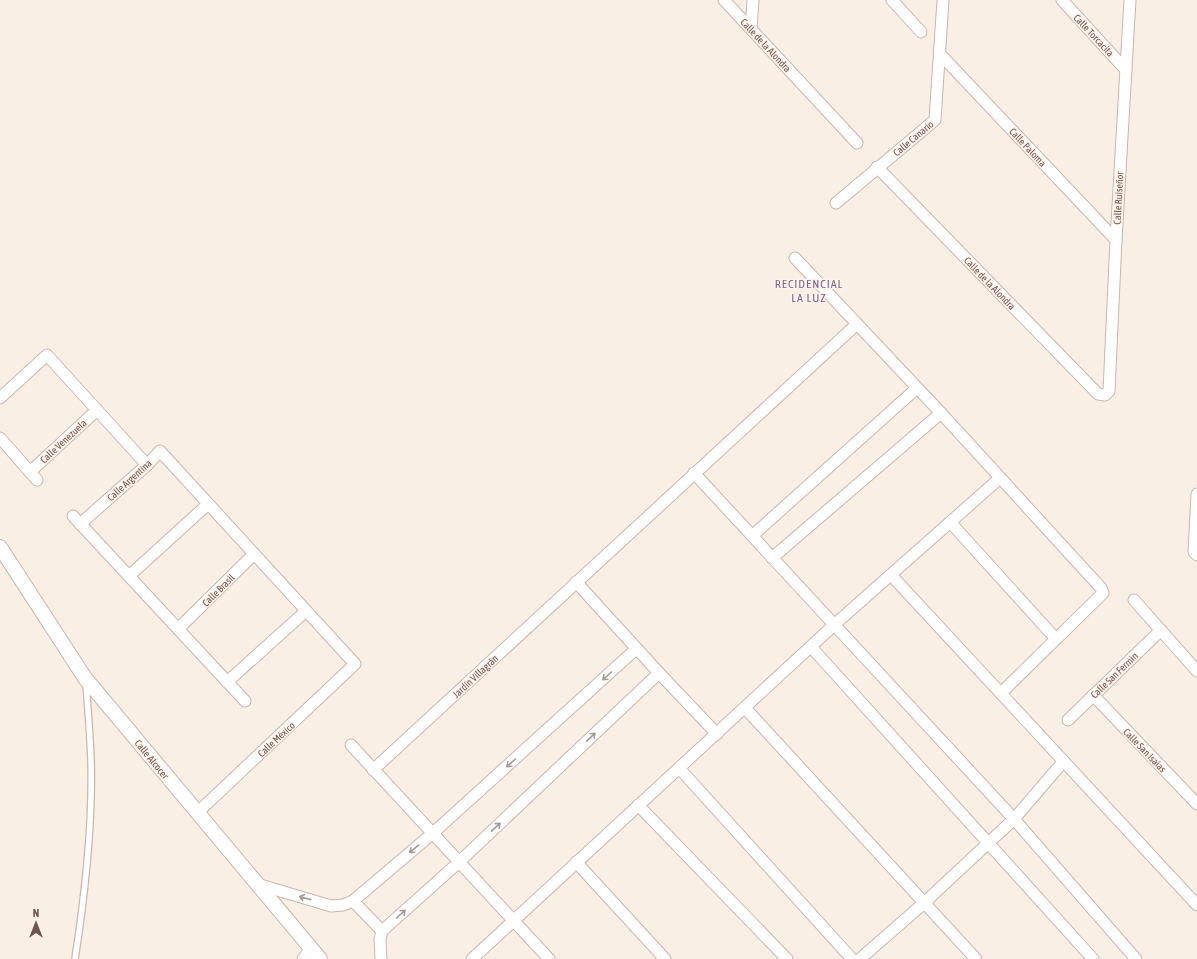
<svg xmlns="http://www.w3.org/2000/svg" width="1197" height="959" font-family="'Asap Condensed',sans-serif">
<rect width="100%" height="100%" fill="#faefe5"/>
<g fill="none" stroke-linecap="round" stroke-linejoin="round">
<defs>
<path id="service" d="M75 959C85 894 93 826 91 760 90 734 88 709 86 684"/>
<g id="minor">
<polyline points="724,0 857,143"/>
<polyline points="892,0 921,32"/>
<polyline points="1062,0 1126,70"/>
<polyline points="751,29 753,0"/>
<polyline points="940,54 1116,240"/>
<polyline points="877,167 1098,394 1105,395 1109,391 1116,240 1130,0"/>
<polyline points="836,203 935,120 943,0"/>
<polyline points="795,258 941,413 1101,588 1103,593 1099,597 1001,693"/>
<polyline points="0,398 47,355 147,465"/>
<polyline points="0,438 37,480"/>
<polyline points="30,472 97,410"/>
<polyline points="694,473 1014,819 1136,959"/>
<polyline points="1197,494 1194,552 1197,555"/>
<polyline points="73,516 245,701"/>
<polyline points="950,522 1056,639"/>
<polyline points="80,524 147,465 160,451 355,664 197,813"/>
<polyline points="752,536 917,388"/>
<polyline points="772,558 941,413"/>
<polyline points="891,575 1197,905"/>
<polyline points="129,576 207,505"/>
<polyline points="576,582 659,673 717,734"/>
<polyline points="1134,600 1197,671"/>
<polyline points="178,629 253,555"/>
<polyline points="812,648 1093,959"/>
<polyline points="227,682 306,611"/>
<polyline points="1093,695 1197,804"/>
<polyline points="745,708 976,959"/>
<polyline points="1068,720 1161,630"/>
<polyline points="351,745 549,959"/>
<polyline points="679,768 852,959"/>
<polyline points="373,770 857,324"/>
<polyline points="638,805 787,959"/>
<polyline points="576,862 665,959"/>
<polyline points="257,884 331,906 343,905 353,901 433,833 636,649"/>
<polyline points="353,901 382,931"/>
<polyline points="303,959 311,948"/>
<polyline points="381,959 380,939 382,931 458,863 659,673"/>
<polyline points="472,959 834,625 1000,478"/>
<polyline points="860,959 924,903 1014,819 1063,762"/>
</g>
<polyline id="tertiary" points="0,547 85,678 320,959"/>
</defs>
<!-- service casing -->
<use href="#service" stroke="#c9b6ad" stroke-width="8"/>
<!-- minor casing -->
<use href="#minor" stroke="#c9b6ad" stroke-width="13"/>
<!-- tertiary casing -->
<use href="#tertiary" stroke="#c9b6ad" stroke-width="16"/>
<!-- service -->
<use href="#service" stroke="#fff" stroke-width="5.5"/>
<!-- minor -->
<use href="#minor" stroke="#fff" stroke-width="11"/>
<!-- tertiary -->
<use href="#tertiary" stroke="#fff" stroke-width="14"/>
</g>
<!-- one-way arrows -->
<defs><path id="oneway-shaft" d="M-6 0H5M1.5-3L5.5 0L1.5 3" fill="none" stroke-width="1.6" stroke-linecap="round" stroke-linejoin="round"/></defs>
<g stroke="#a99994">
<use href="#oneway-shaft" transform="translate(607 676) rotate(138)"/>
<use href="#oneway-shaft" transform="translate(591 737) rotate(-43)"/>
<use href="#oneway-shaft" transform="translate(511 763) rotate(138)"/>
<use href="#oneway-shaft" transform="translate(496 827) rotate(-43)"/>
<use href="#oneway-shaft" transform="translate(414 849) rotate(140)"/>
<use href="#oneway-shaft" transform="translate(305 898) rotate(-164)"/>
<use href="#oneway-shaft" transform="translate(401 914) rotate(-42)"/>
</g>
<g text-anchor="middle" stroke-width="3" stroke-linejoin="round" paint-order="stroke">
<!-- street labels -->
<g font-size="10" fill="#6f554d" stroke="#fdf3eb">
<text transform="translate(1094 35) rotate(47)" y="4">Calle Torcacita</text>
<text transform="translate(766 45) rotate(47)" y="4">Calle de la Alondra</text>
<text transform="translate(913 138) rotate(-40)" y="4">Calle Canario</text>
<text transform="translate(1028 147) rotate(47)" y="4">Calle Paloma</text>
<text transform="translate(1118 198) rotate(-87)" y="4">Calle Ruiseñor</text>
<text transform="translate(990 283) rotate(46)" y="4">Calle de la Alondra</text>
<text transform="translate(63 441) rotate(-43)" y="4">Calle Venezuela</text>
<text transform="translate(129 480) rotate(-42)" y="4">Calle Argentina</text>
<text transform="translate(218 590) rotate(-45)" y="4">Calle Brasil</text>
<text transform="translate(1114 675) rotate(-44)" y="4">Calle San Fermin</text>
<text transform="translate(475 676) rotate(-43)" y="4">Jardín Villagrán</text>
<text transform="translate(276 739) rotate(-43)" y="4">Calle México</text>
<text transform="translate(1145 750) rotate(46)" y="4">Calle San Isaias</text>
<text transform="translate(152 759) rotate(51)" y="4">Calle Alcocer</text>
</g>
<!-- quarter labels -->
<g font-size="12" letter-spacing="1" fill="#7a668c" stroke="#fdf3eb">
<text x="809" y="288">RECIDENCIAL<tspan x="809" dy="14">LA LUZ</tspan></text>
</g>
</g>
<!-- north arrow -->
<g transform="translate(36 923)" stroke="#fdf3eb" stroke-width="3" paint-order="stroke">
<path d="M0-3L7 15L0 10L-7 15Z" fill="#6f554d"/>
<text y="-6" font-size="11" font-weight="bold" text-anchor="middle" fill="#6f554d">N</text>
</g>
</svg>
